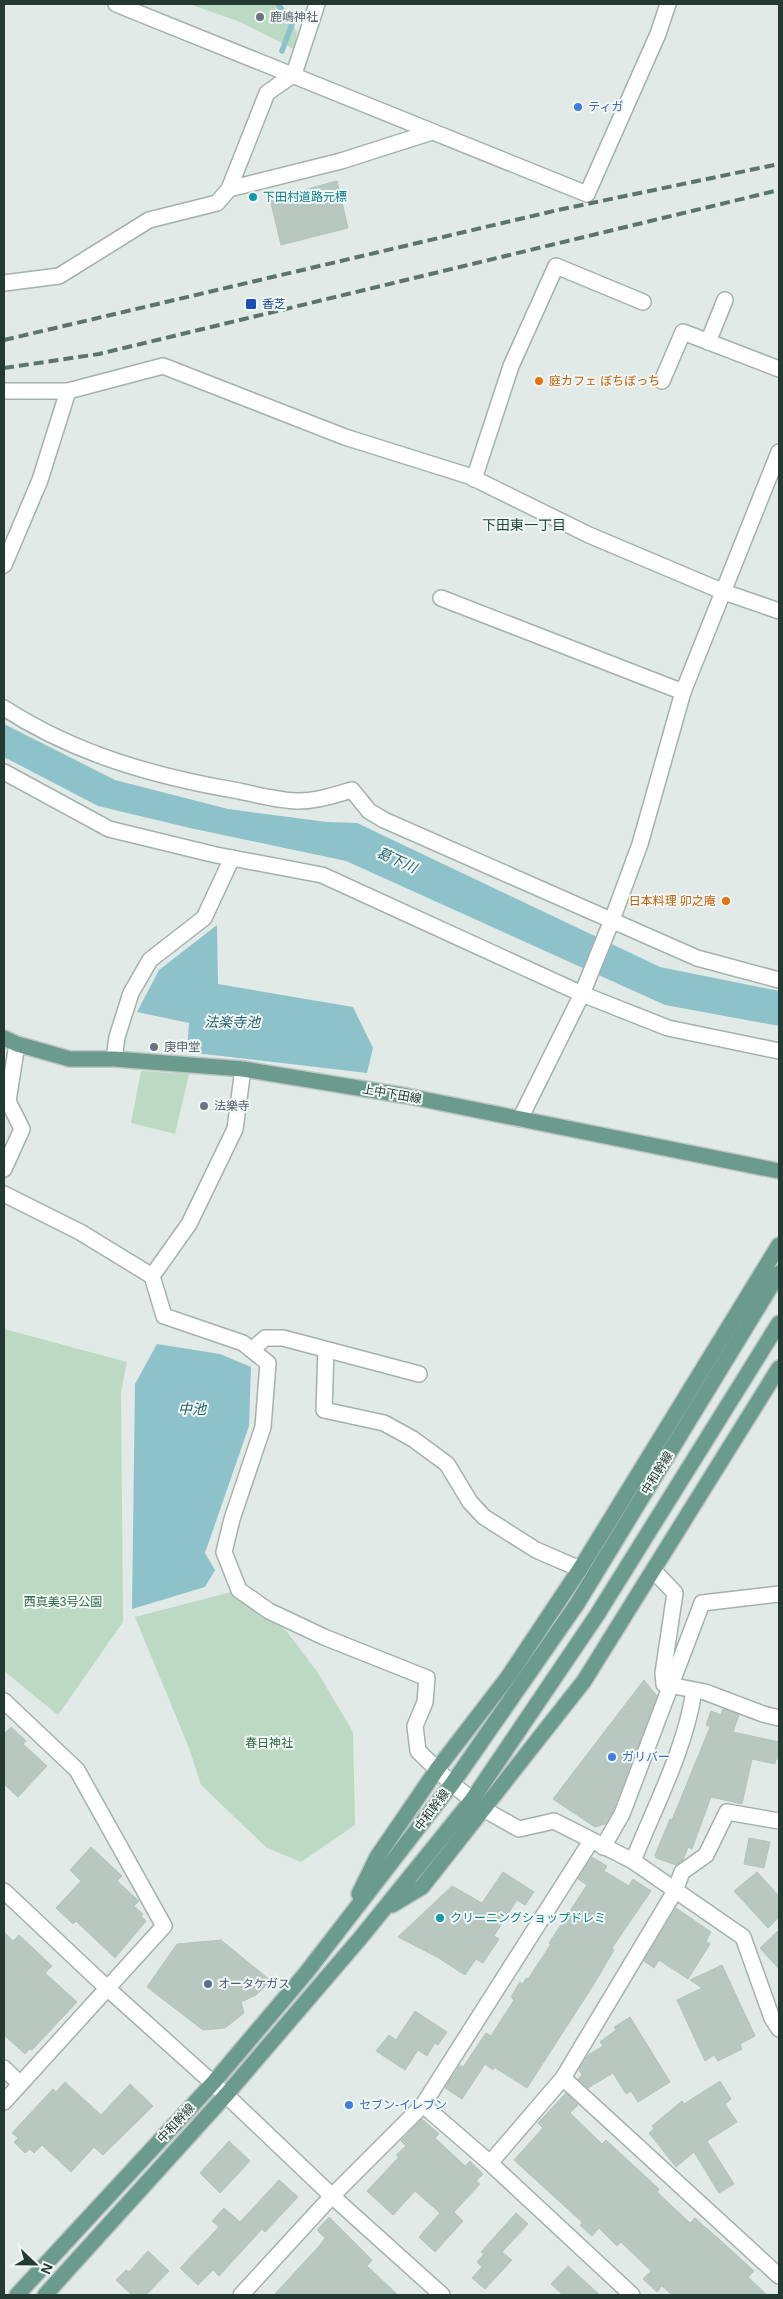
<svg xmlns="http://www.w3.org/2000/svg" width="783" height="2299" font-family="Arial,'Noto Sans JP',sans-serif">
<rect width="100%" height="100%" fill="#e1eae6"/>
<!-- green -->
<g fill="#bcd9c3">
<polygon points="189,4 279,4 297,32 294,49 238,21"/>
<polygon points="141,1071 189,1074 175,1134 131,1123"/>
<polygon points="4,1329 127,1362 121,1392 123,1622 58,1715 4,1671"/>
<polygon points="239,1590 288,1633 318,1673 353,1732 355,1825 301,1862 267,1848 201,1785 189,1748 135,1617"/>
</g>
<!-- water -->
<g fill="#8ec2ca">
<polygon points="4,724 115,780 228,809 327,822 357,823 660,967 779,991 779,1026 665,1005 346,861 190,828 98,806 4,757"/>
<polygon points="217,925 218,984 353,1007 373,1048 367,1073 187,1052 189,1023 137,1012 159,970"/>
<polygon points="157,1344 220,1354 251,1367 249,1426 205,1553 215,1570 205,1587 132,1609 135,1384"/>
</g>
<g fill="none" stroke-linecap="round" stroke-linejoin="round">
<!-- stream -->
<polyline stroke="#8ec2ca" stroke-width="5.5" points="278,4 292,24 282,51"/>
</g>
<!-- building -->
<g fill="#b9c7c1" stroke="#b4c3bc">
<polygon points="337,181 348,228 281,245 270,199"/>
<polygon points="644,1680 657,1696 612,1813 605,1824 595,1827 553,1799"/>
<polygon points="723,1709 739,1715 733,1732 779,1742 779,1759 776,1759 775,1764 752,1759 742,1804 711,1797 692,1849 688,1847 683,1860 676,1865 656,1858 655,1855 670,1819 672,1820 710,1727 706,1725 711,1711 721,1715"/>
<polygon points="11,1727 26,1741 23,1744 47,1766 18,1797 4,1784 4,1734"/>
<polygon points="749,1838 770,1842 764,1868 744,1864"/>
<polygon points="91,1847 122,1876 117,1881 139,1901 134,1906 143,1914 141,1916 146,1921 115,1958 76,1921 73,1924 56,1908 81,1881 70,1870"/>
<polygon points="592,1857 607,1866 604,1871 629,1886 633,1879 651,1891 612,1948 614,1950 594,1984 527,2088 494,2067 493,2070 485,2064 462,2099 445,2088 460,2065 463,2067 486,2033 491,2036 514,2000 511,1997 520,1982 523,1984 526,1978 528,1979 551,1944 549,1943 587,1885 578,1879"/>
<polygon points="503,1872 534,1892 525,1905 517,1900 494,1936 499,1939 483,1963 476,1959 465,1975 437,1957 398,1937 452,1886 482,1903"/>
<polygon points="757,1872 779,1896 779,1917 768,1928 734,1891"/>
<polygon points="676,1908 711,1932 706,1941 710,1944 688,1979 659,1960 654,1968 644,1961"/>
<polygon points="779,1930 779,1969 760,1948"/>
<polygon points="4,1932 13,1941 19,1935 52,1966 45,1973 77,2002 32,2050 30,2049 25,2054 4,2035"/>
<polygon points="221,1940 271,1981 256,1995 241,2002 244,2013 225,2028 203,2030 147,1987 177,1944"/>
<polygon points="722,1965 755,2036 740,2044 742,2049 718,2061 714,2055 705,2061 677,2000 702,1988 690,1980"/>
<polygon points="415,2011 447,2032 438,2045 435,2043 427,2056 418,2050 405,2070 376,2051 389,2035 396,2040"/>
<polygon points="630,2017 670,2082 638,2102 631,2091 626,2094 613,2073 588,2088 578,2079 582,2075 579,2070 588,2055 603,2046 600,2042 616,2030 614,2027"/>
<polygon points="720,2081 731,2099 725,2104 737,2122 707,2141 734,2184 719,2193 694,2152 676,2167 649,2133 654,2129 652,2126 682,2101 684,2104"/>
<polygon points="65,2082 101,2115 130,2084 153,2106 103,2155 94,2147 71,2172 42,2145 34,2153 30,2149 25,2153 14,2142 18,2138 12,2133 53,2089 56,2092"/>
<polygon points="566,2093 578,2105 570,2113 602,2144 606,2140 659,2189 657,2192 690,2223 695,2218 720,2240 754,2271 748,2277 767,2295 672,2295 662,2286 657,2292 643,2279 651,2271 621,2242 617,2246 599,2228 592,2236 580,2225 583,2223 514,2160 543,2128 538,2123"/>
<polygon points="422,2119 439,2134 435,2138 465,2166 470,2161 483,2174 476,2181 480,2184 454,2212 463,2221 435,2252 419,2237 440,2213 415,2191 393,2215 367,2191 399,2157 396,2155 406,2146 401,2141"/>
<polygon points="229,2141 250,2161 220,2193 200,2173"/>
<polygon points="279,2180 298,2197 265,2232 262,2229 219,2276 213,2270 198,2285 180,2268 219,2227 212,2221 224,2208 240,2222"/>
<polygon points="516,2213 528,2224 502,2252 512,2260 485,2289 472,2278 482,2267 477,2262 484,2254 481,2252"/>
<polygon points="329,2217 372,2260 367,2266 398,2295 274,2295 320,2245 325,2238 317,2230"/>
<polygon points="148,2251 169,2271 146,2295 132,2295 116,2280 126,2270 129,2272"/>
<polygon points="568,2266 600,2295 563,2295 551,2284"/>
</g>
<g fill="none" stroke-linecap="round" stroke-linejoin="round">
<defs>
<g id="minor">
<polyline points="116,4 587,194 658,34 668,4"/>
<polyline points="229,189 341,161 432,132"/>
<polyline points="4,283 59,276 149,220 217,203 229,189 267,93 294,74 317,4"/>
<polyline points="708,342 725,300"/>
<polyline points="662,381 683,332 779,369"/>
<polyline points="4,391 68,391 163,366 345,437 469,476 589,535 724,592 779,611"/>
<polyline points="474,479 511,366 556,266 643,302"/>
<polyline points="4,565 40,480 68,391"/>
<polyline points="441,598 683,692"/>
<path d="M4 708C75 754 156 777 239 791 257 795 277 800 296 801 314 802 334 795 352 790L369 811 384 820 697 958 779 980"/>
<polyline points="4,772 109,829 216,855 322,875 582,994 668,1028 779,1051"/>
<polyline points="114,1059 117,1037 131,993 150,960 204,918 232,858"/>
<polyline points="243,1069 235,1129 189,1224 152,1276 164,1316 243,1343 268,1363 263,1427 232,1519 224,1552 239,1590 269,1611 324,1637 427,1678 425,1702 415,1726 418,1751 452,1784 485,1810 519,1829 554,1821 633,1861 743,1937 772,2018 779,2029"/>
<polyline points="520,1119 582,994 612,920 640,844 683,692 779,452"/>
<polyline points="4,1169 22,1129 8,1101 17,1044"/>
<polyline points="4,1194 80,1232 152,1276"/>
<polyline points="252,1350 265,1338 283,1338 419,1374"/>
<polyline points="326,1350 324,1410 384,1423 413,1439 447,1464 470,1502 484,1517 536,1550 580,1569"/>
<polyline points="654,1571 675,1593 663,1673 664,1684 705,1692 763,1714 779,1718"/>
<polyline points="4,1701 77,1770 164,1926 4,2102"/>
<polyline points="603,1847 622,1814 702,1603 779,1594"/>
<path d="M633 1861C655 1806 685 1750 694 1691"/>
<polyline points="4,1891 107,1988 226,2095 332,2196 442,2295"/>
<polyline points="4,2068 20,2084"/>
<polyline points="563,2078 779,2276"/>
<polyline points="423,2105 490,2163 632,2295"/>
<polyline points="490,2163 563,2078 675,1891 682,1872 706,1855 727,1812 779,1821"/>
<polyline points="241,2295 332,2196 423,2105 591,1841"/>
</g>
<g id="major">
<polyline points="4,1038 17,1044 70,1059 114,1059 243,1069 407,1096 779,1171"/>
<polyline points="359,1894 377,1857 438,1768 508,1677 580,1569 779,1245"/>
<polyline points="392,1905 422,1887 584,1681 779,1368"/>
<polyline points="17,2295 213,2083 306,1973 452,1784 577,1604 779,1273"/>
<polyline points="45,2295 226,2095 362,1936 472,1800 597,1615 779,1323"/>
</g>
</defs>
<!-- minor casing -->
<use href="#minor" stroke="#a4b1ac" stroke-width="18"/>
<!-- major casing -->
<use href="#major" stroke="#bdc4c2" stroke-width="18"/>
<!-- minor -->
<use href="#minor" stroke="#fff" stroke-width="15"/>
<!-- major -->
<use href="#major" stroke="#6a9b8d" stroke-width="15"/>
<!-- rail -->
<g stroke="#5d746e" stroke-width="4" stroke-dasharray="10 5" stroke-linecap="butt">
<polyline points="4,340 558,210 779,164"/>
<polyline points="4,368 99,354 779,190"/>
</g>
</g>
<!-- markers -->
<g fill="#6b7280" stroke="#f1f7f4" stroke-width="2">
<circle cx="260" cy="17" r="5"/>
<circle cx="154" cy="1047" r="5"/>
<circle cx="204" cy="1106" r="5"/>
</g>
<g fill="#3f7fe0" stroke="#f1f7f4" stroke-width="2">
<circle cx="578" cy="107" r="5"/>
<circle cx="612" cy="1757" r="5"/>
<circle cx="349" cy="2105" r="5"/>
</g>
<g fill="#0f9aa8" stroke="#f1f7f4" stroke-width="2">
<circle cx="253" cy="197" r="5"/>
<circle cx="440" cy="1918" r="5"/>
</g>
<rect fill="#1a4fb4" stroke="#f1f7f4" stroke-width="2" x="245" y="298" width="12" height="12" rx="2.5"/>
<g fill="#e8710a" stroke="#f1f7f4" stroke-width="2">
<circle cx="539" cy="381" r="5"/>
<circle cx="726" cy="901" r="5"/>
</g>
<circle fill="#5c6f8a" stroke="#f1f7f4" stroke-width="2" cx="208" cy="1984" r="5"/>
<g text-anchor="middle" stroke-width="4" stroke-linejoin="round" paint-order="stroke">
<!-- worship labels -->
<g font-size="12" fill="#5b616d" stroke="#f1f7f4" text-anchor="start">
<text x="270" y="21">鹿嶋神社</text>
<text x="164" y="1051">庚申堂</text>
<text x="214" y="1110">法樂寺</text>
</g>
<!-- shop labels -->
<g font-size="12" fill="#366cbe" stroke="#f1f7f4" text-anchor="start">
<text x="588" y="111">ティガ</text>
<text x="622" y="1761">ガリバー</text>
<text x="359" y="2109">セブン-イレブン</text>
</g>
<!-- culture labels -->
<g font-size="12" fill="#0d838f" stroke="#f1f7f4" text-anchor="start">
<text x="263" y="201">下田村道路元標</text>
<text x="450" y="1922">クリーニングショップドレミ</text>
</g>
<!-- transit labels -->
<g font-size="12" fill="#164399" stroke="#f1f7f4" text-anchor="start">
<text x="262" y="308">香芝</text>
</g>
<!-- food labels -->
<g font-size="12" fill="#c56008" stroke="#f1f7f4" text-anchor="start">
<text x="549" y="385">庭カフェ ぼちぼっち</text>
<text x="716" y="905" text-anchor="end">日本料理 卯之庵</text>
</g>
<!-- street labels -->
<g font-size="12" fill="#233932" stroke="#f1f7f4">
<text transform="translate(392 1094) rotate(10)" y="4">上中下田線</text>
<text transform="translate(657 1473) rotate(-58)" y="4">中和幹線</text>
<text transform="translate(432 1810) rotate(-53)" y="4">中和幹線</text>
<text transform="translate(176 2123) rotate(-47)" y="4">中和幹線</text>
</g>
<!-- park labels -->
<g font-size="12" fill="#316b47" stroke="#f1f7f4">
<text x="63" y="1606">西真美3号公園</text>
<text x="269" y="1747">春日神社</text>
</g>
<!-- service labels -->
<g font-size="12" fill="#4e5e75" stroke="#f1f7f4" text-anchor="start">
<text x="218" y="1988">オータケガス</text>
</g>
<!-- neighbourhood labels -->
<g font-size="14" fill="#21483e" stroke="#f1f7f4">
<text x="524" y="530">下田東一丁目</text>
</g>
<!-- water labels -->
<g font-size="14" font-style="italic" fill="#23636e" stroke="#f1f7f4">
<text transform="translate(397 860) rotate(24)" y="5">葛下川</text>
<text x="232" y="1027">法楽寺池</text>
<text x="192" y="1414">中池</text>
</g>
</g>
<!-- border -->
<rect width="783" height="2299" fill="none" stroke="#233932" stroke-width="10"/>
<!-- north arrow -->
<g transform="translate(35 2264) rotate(112)" stroke="#f1f7f4" stroke-width="4" paint-order="stroke">
<path d="M0-4L9 19L0 12L-9 19Z" fill="#233932"/>
<text y="-8" font-size="14" font-weight="bold" text-anchor="middle" fill="#233932">N</text>
</g>
</svg>
